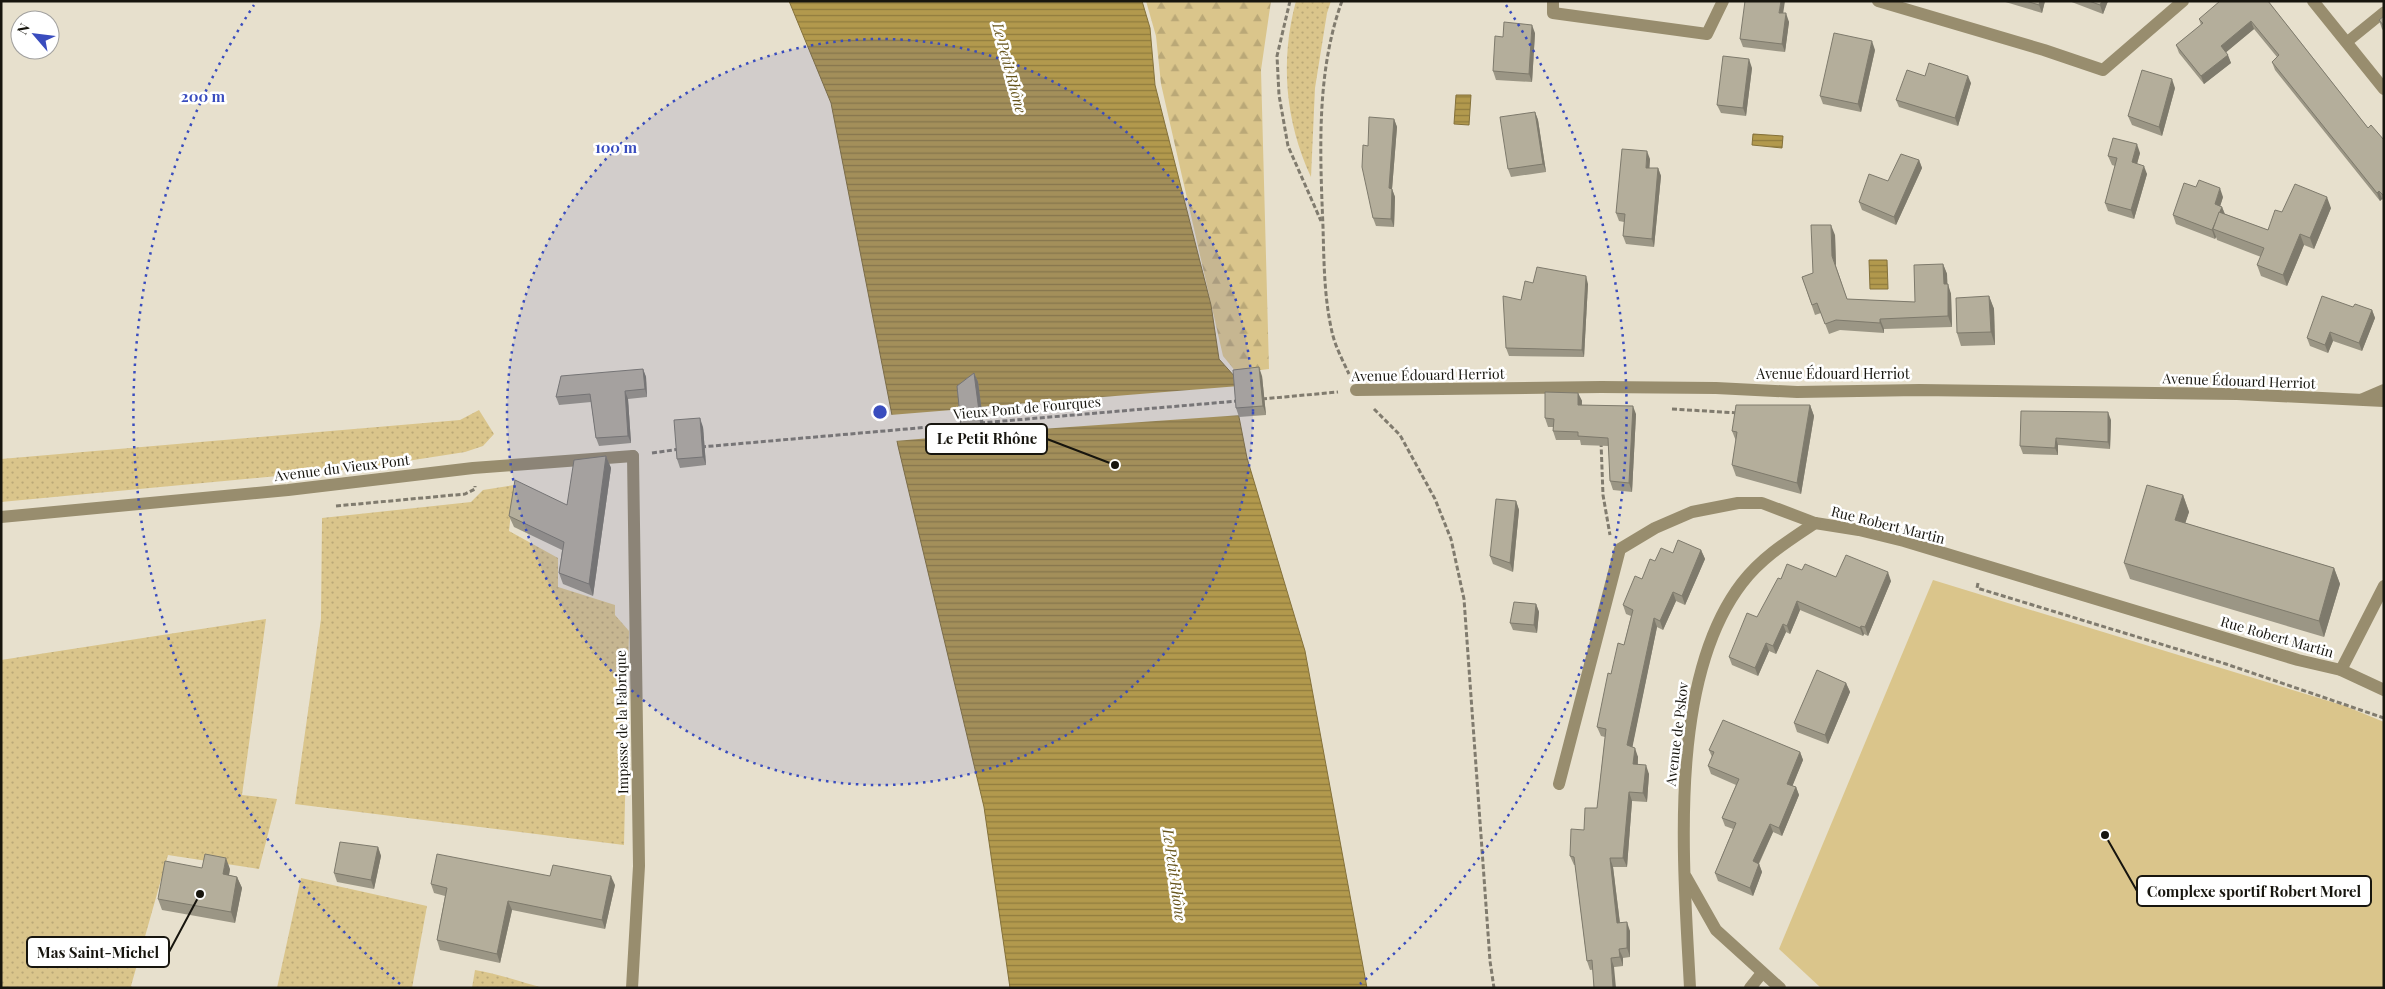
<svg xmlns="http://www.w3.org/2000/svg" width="2385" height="989" font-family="'Playfair Display',serif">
<defs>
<pattern id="grass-dots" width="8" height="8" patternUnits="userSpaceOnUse" patternTransform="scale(1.25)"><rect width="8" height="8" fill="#dac58b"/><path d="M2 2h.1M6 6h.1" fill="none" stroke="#baa877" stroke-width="1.8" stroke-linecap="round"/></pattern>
<pattern id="forest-firs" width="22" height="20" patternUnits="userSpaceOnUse" patternTransform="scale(1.25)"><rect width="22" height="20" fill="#dac58b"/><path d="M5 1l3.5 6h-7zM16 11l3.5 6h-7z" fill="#baa877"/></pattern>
<pattern id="water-rules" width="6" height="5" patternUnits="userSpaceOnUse" patternTransform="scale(1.25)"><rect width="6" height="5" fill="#b2994d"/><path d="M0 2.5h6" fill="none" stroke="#907c3e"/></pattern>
</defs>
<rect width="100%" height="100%" fill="#e7e0cd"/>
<!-- grass -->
<g fill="url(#grass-dots)">
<path d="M1296 1H1331L1327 13 1315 88 1311 177C1285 121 1280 60 1296 1Z"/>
<polygon points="479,410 494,434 483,446 465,452 362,468 1,502 1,459 460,420"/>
<polygon points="514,485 509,531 558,558 558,587 615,605 615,615 629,631 624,845 295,804 321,619 322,518 471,502 483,490"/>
<polygon points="266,619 242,795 277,799 259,869 168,855 131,986 134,988 1,988 1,660"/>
<polygon points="301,878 427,906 412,988 277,988"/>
<path d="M475 970C500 974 520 982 544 988H472Z"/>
</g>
<!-- forest -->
<polygon fill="url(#forest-firs)" points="1146,1 1271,1 1261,70 1269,369 1237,373 1223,356 1161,84 1156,36"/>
<!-- park -->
<polygon fill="#dac58b" points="1933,580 2345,706 2384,722 2384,988 1821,988 1779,949"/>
<!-- water -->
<g fill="url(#water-rules)" stroke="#84713a">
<polygon points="789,1 1142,1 1150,28 1155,85 1211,305 1219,359 1236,378 1239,417 1247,458 1305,651 1367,988 1010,988 984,807 898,446 831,103"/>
<polygon points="1456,95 1471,95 1469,125 1454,124"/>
<polygon points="1753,134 1783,136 1782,148 1752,145"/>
<polygon points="1869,260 1887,260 1888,289 1870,289"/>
</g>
<!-- pier -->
<g fill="#e7e0cd">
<polygon points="1239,386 1242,415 982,433 978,407"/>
<polygon points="964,409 966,435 895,441 890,415"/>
</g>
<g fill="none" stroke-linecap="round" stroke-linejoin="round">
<!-- path -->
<g stroke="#807b6e" stroke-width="3" stroke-dasharray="5 2.5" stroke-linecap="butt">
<polyline points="1290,1 1277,56 1279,95 1288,146 1321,221"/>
<path d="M1342 1C1316 72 1320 153 1323 227 1324 262 1324 297 1332 332 1335 346 1343 361 1349 374"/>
<polyline points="1262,399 1338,392"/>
<polyline points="1374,409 1400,435 1435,499 1451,539 1464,599 1490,961 1494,988"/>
<polyline points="1672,409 1739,413"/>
<polyline points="980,423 1238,401"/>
<polyline points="1601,442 1603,495 1610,535"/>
<polyline points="701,447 964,424"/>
<polyline points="652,453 680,449"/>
<polyline points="336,506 465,494 475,489 475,486"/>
<polyline points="1978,583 1977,588 2226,664 2384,718"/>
</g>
<!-- service -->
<polyline stroke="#988d6e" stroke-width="11" points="2347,42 2384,12"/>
<!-- minor -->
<g stroke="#988d6e" stroke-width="12">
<polyline points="1553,1 1553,13 1707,34 1723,1"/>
<polyline points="1878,1 2044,50 2103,70 2183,1"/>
<polyline points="2313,1 2384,89"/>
<polyline points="2341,670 2384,586"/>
<polyline points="1559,784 1620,549 1655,528 1692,512 1738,503 1762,503 1815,523 1859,530 1904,541 2298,660 2341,670 2384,690"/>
<polyline points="1686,877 1716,930 1780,988"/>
<polyline points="632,988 639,866 633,456"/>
<path d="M1690 988C1684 869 1666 682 1742 583 1762 557 1788 541 1815 523"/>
<polyline points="1750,988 1762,973"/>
</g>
<!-- tertiary -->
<g stroke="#988d6e" stroke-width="12">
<polyline points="1356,390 1601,387 1716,388 1797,392 1919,390 2237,394 2384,401"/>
<polyline points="2363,399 2384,390"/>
<polyline points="1,517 288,490 473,468 633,456"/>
</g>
</g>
<!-- wall -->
<g fill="#9b9685">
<polygon points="2002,1 2045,1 2042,13"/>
<polygon points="2069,1 2108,1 2103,14"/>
<polygon points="2268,1 2368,128 2384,140 2384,201 2382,199 2380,201 2275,70 2272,62 2277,57 2254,29 2226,52 2231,63 2204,84 2179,53 2176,45 2201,25 2199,19"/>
<polygon points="1783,13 1789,22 1785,52 1743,47 1740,39"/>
<polygon points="2384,16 2384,31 2382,29 2379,20"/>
<polygon points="1535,33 1532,82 1496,80 1493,71"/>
<polygon points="1875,50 1861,112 1823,104 1820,96"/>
<polygon points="1752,68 1746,116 1721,113 1717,105"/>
<polygon points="1925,76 1971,83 1958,126 1899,107 1896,100"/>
<polygon points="2175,88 2162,136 2132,125 2128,116"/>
<polygon points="1535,112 1538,120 1546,172 1511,177 1508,169"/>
<polygon points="1394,119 1397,127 1392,189 1395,197 1394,227 1376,226 1373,218 1368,146"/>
<polygon points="2140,153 2137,164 2147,174 2134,219 2108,211 2105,203 2115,166 2112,165 2108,156"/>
<polygon points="1650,159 1649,168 1658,168 1661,176 1654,247 1626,244 1623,236 1624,222 1619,221 1616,213"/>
<polygon points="1919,160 1922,168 1896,225 1862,210 1859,202"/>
<polygon points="2223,197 2220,206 2222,207 2225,214 2268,230 2282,212 2331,208 2314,249 2304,245 2287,286 2261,276 2257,265 2261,257 2217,240 2216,237 2215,239 2176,224 2173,215"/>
<polygon points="1835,235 1836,266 1847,299 1915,302 1943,264 1947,274 1947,284 1951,294 1952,327 1884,329 1884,333 1840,330 1829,334 1821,313 1815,315 1802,277 1813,273"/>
<polygon points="1533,283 1588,284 1584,357 1509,356 1506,348 1521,300"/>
<polygon points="1989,296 1994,309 1995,345 1961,346 1957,333"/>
<polygon points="2353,307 2372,310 2375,318 2362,351 2333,341 2328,353 2310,346 2307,338"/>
<polygon points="643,369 646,377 647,397 628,399 631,443 599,446 596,438 591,402 559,405 556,397"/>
<polygon points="974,373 978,382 986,442 979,453 965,445 962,436"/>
<polygon points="1262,376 1266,415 1239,417 1236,408"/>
<polygon points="1578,393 1582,401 1582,405 1636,414 1632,492 1613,490 1610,481 1609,446 1581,445 1580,440 1556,440 1553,431 1553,427 1548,427 1545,418"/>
<polygon points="1810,405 1814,416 1801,494 1736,476 1732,465 1736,441 1732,431"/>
<polygon points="2111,420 2110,449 2058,445 2058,455 2023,454 2020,446"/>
<polygon points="703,427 706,465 680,468 677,459"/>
<polygon points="606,456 611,468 593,596 563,584 559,573 562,550 514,527 509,516 567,505"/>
<polygon points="2183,495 2189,512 2185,523 2334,568 2340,584 2324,637 2130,579 2124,563"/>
<polygon points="1516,501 1519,510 1513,572 1493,564 1490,556"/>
<polygon points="1701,550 1705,559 1685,605 1676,601 1663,630 1657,627 1632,747 1638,757 1638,765 1649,774 1647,802 1632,801 1627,867 1613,867 1620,923 1630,931 1630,957 1623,958 1623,966 1590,970 1587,961 1575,865 1574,865 1570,856 1597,808 1605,737 1601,736 1597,727 1611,674 1624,645 1631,616 1626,614 1623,605 1655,561 1673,553"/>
<polygon points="1802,570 1836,577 1891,581 1868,636 1864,634 1863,636 1800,610 1790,634 1786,632 1776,654 1769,651 1758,676 1732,665 1729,657 1757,617 1781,579"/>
<polygon points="1536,604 1539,612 1537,633 1513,630 1510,623"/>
<polygon points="1846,683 1850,692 1828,744 1797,732 1794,723"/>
<polygon points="1709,750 1800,752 1803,760 1792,786 1796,787 1799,795 1782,836 1773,832 1759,864 1762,872 1753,896 1718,881 1715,873 1733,829 1725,826 1722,818 1736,785 1711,774 1708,766 1712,757"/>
<polygon points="378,847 381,856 374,889 337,882 334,873"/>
<polygon points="202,868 230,869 229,875 237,877 242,888 235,923 162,910 158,899"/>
<polygon points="550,876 615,885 605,929 512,910 500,963 440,950 437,940 445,896 434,893 431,884"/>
</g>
<!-- shaded-wall -->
<g fill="#7e7a6c">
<polygon points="1781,1 1785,1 1782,21 1779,13"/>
<polygon points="2040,1 2045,1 2042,13 2039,5"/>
<polygon points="2102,1 2108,1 2103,14 2100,5"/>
<polygon points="1786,13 1789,22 1785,52 1782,44"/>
<polygon points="2251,21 2254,29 2224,54 2221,46"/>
<polygon points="1532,25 1535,33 1532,82 1529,74"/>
<polygon points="1872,41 1875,50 1861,112 1858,104"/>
<polygon points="2228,55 2231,63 2204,84 2201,76"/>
<polygon points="1749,59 1752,68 1746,116 1743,108"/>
<polygon points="1968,76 1971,83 1958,126 1955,118"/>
<polygon points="2172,79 2175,88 2162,136 2159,127"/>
<polygon points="1535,112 1538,120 1546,172 1543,164"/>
<polygon points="1394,119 1397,127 1392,189 1395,197 1394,227 1391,219 1389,188"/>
<polygon points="2137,144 2140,153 2135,171 2132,162"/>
<polygon points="1647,151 1650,159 1649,176 1646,168"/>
<polygon points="1919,160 1922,168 1896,225 1894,217"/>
<polygon points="2144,166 2147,174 2134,219 2131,210"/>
<polygon points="1658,168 1661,176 1654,247 1652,239"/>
<polygon points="2220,188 2223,197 2218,213 2215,204"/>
<polygon points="2379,191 2382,199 2380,201 2377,193"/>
<polygon points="2327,197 2331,208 2314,249 2310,238"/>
<polygon points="2222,207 2225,215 2213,229 2216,237 2215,239 2212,230"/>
<polygon points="1831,225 1835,235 1836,266 1832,256"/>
<polygon points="2300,234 2304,245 2287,286 2283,275"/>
<polygon points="1943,264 1947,274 1948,294 1944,284"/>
<polygon points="1586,276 1588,284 1584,357 1582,350"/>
<polygon points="1948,284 1951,294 1952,327 1948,316"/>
<polygon points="1989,296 1994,309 1995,345 1991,332"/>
<polygon points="2372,310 2375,318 2362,351 2359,343"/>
<polygon points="1880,319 1884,329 1884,333 1880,323"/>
<polygon points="2330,332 2333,341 2328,353 2325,345"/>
<polygon points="1259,367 1262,376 1266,415 1263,406"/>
<polygon points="643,369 646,377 647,397 645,389"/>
<polygon points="974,373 978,382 986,442 979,453 976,445"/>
<polygon points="625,391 628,399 631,443 628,436"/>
<polygon points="1578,393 1582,401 1581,413 1578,405"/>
<polygon points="1810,405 1814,416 1801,494 1797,483"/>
<polygon points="1633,406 1636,414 1632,492 1629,483"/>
<polygon points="2108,412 2111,420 2110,449 2108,442"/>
<polygon points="700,418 703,427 706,465 703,457"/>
<polygon points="2056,438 2058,445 2058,455 2055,448"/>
<polygon points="606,456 611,468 593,596 589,584"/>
<polygon points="2183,495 2189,512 2181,536 2175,520"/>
<polygon points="1516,501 1519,510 1513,572 1510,563"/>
<polygon points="1701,550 1705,559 1685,605 1682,596"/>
<polygon points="2334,568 2340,584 2324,637 2319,621"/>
<polygon points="1888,572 1891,581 1868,636 1865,627"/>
<polygon points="1673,592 1676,601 1663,630 1660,621"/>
<polygon points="1797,601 1800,610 1790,634 1787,626"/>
<polygon points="1536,604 1539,612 1537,633 1534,625"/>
<polygon points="1654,618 1657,627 1631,754 1627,745"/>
<polygon points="1783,624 1786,632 1776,654 1773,646"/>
<polygon points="1861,626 1864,634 1863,636 1860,628"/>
<polygon points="1766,643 1769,651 1758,676 1755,668"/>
<polygon points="1846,683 1850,692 1828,744 1825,735"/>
<polygon points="1635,748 1638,757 1637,773 1633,764"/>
<polygon points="1800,752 1803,760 1790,792 1787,784"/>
<polygon points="1646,765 1649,774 1647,802 1643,793"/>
<polygon points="1796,787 1799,795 1782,836 1779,828"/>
<polygon points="1629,792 1632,801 1627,867 1623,858"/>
<polygon points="1770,824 1773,832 1756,869 1753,861"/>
<polygon points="378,847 381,856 374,889 371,880"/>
<polygon points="226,858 230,869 227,886 223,874"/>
<polygon points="1610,858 1613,867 1621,932 1617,923"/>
<polygon points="1759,864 1762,872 1753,896 1750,888"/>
<polygon points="611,876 615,885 605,929 602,920"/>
<polygon points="237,877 242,888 235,923 231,912"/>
<polygon points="508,901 512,910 500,963 497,954"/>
<polygon points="1627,922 1630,931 1630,957 1627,948"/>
<polygon points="1619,949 1623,958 1623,966 1620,957"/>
<polygon points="1611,958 1614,967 1616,988 1613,988"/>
</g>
<!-- building -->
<g fill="#b4ae9b" stroke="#7e7a6c">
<polygon points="1745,1 1781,1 1779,13 1786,13 1782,44 1740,39"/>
<polygon points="2026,1 2040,1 2039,5"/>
<polygon points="2089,1 2102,1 2100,5"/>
<polygon points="2220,1 2268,1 2368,128 2371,125 2384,140 2384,196 2379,191 2377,193 2272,62 2279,55 2251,21 2221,46 2228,55 2201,76 2176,45 2203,23 2199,19"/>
<polygon points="2384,16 2384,26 2379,20"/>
<polygon points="1504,22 1532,25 1529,74 1493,71 1495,36 1503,37"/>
<polygon points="1834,33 1872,41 1858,104 1820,96"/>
<polygon points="1723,56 1749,59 1743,108 1717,105"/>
<polygon points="1929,63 1968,76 1955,118 1896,100 1907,70 1925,76"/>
<polygon points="2142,70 2172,79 2159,127 2128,116"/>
<polygon points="1535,112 1543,164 1508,169 1500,117"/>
<polygon points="1369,117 1394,119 1389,188 1392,189 1391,219 1373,218 1362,167 1363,145 1368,146"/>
<polygon points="2113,138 2137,144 2132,162 2144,166 2131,210 2105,203 2117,158 2108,156"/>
<polygon points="1622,149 1647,151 1646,168 1658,168 1652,239 1623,236 1625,214 1616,213"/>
<polygon points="1901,154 1919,160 1894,217 1859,202 1869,174 1888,181"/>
<polygon points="2199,180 2220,188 2215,204 2222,207 2212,230 2173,215 2184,183 2196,187"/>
<polygon points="2295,184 2327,197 2310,238 2300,234 2283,275 2257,265 2264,248 2213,229 2219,212 2268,230 2275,210 2282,212"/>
<polygon points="1811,225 1831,225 1832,256 1847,299 1915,302 1914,265 1943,264 1944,284 1948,284 1948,316 1880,319 1880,323 1836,320 1825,324 1817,303 1812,305 1802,277 1813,273"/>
<polygon points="1537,267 1586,276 1582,350 1506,348 1503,296 1521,300 1525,281 1533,283"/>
<polygon points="1989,296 1991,332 1957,333 1956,298"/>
<polygon points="2322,296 2353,307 2355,304 2372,310 2359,343 2330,332 2325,345 2307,338"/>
<polygon points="1259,367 1263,406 1236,408 1233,370"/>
<polygon points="643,369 645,389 625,391 628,436 596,438 590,394 556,397 561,376"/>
<polygon points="974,373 982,434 976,445 962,436 957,386"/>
<polygon points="1545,392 1578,393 1578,405 1633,406 1629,483 1610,481 1608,438 1578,436 1578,432 1553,431 1554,419 1545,418"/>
<polygon points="1736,405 1810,405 1797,483 1732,465 1737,432 1732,431"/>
<polygon points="2021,411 2108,412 2108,442 2056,438 2055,448 2020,446"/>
<polygon points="700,418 703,457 677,459 674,420"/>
<polygon points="606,456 589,584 559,573 564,542 509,516 515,480 567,505 574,460"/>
<polygon points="2147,485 2183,495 2175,520 2334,568 2319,621 2124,563"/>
<polygon points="1496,499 1516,501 1510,563 1490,556"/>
<polygon points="1678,540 1701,550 1682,596 1673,592 1660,621 1654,618 1627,745 1635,748 1633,764 1646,765 1643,793 1629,792 1623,858 1610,858 1617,923 1627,922 1627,948 1619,949 1620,957 1611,958 1613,988 1594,988 1592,960 1587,961 1574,857 1570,856 1571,829 1584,830 1585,808 1597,808 1606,729 1597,727 1608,673 1611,674 1618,643 1624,645 1633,610 1623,605 1635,576 1642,579 1650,559 1655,561 1661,548 1673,553"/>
<polygon points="1846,555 1888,572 1865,627 1861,626 1860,628 1797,601 1787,626 1783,624 1773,646 1766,643 1755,668 1729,657 1747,613 1757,617 1778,578 1781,579 1787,564 1802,570 1805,564 1836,577"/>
<polygon points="1514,602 1536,604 1534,625 1510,623"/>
<polygon points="1817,670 1846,683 1825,735 1794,723"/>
<polygon points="1723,720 1800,752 1787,784 1796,787 1779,828 1770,824 1753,861 1759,864 1750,888 1715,873 1736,823 1722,818 1739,779 1708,766 1714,752 1709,750"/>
<polygon points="340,842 378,847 371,880 334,873"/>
<polygon points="205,854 226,858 223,874 237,877 231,912 158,899 165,861 202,868"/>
<polygon points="437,854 550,876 553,865 611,876 602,920 508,901 497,954 437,940 447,888 431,884"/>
</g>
<!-- distance rings -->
<circle cx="880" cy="412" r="373" fill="#394cbe" fill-opacity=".12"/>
<g fill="none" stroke="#394cbe" stroke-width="2.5" stroke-dasharray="2.5 5">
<circle cx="880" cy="412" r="373"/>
<path d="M400 984A747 747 0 0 1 254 5M1506 5A747 747 0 0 1 1360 984"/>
</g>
<g text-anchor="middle" stroke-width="5" stroke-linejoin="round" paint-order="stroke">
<!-- street labels -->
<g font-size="14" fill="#17150e" stroke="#fff">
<text x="1833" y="379">Avenue Édouard Herriot</text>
<text transform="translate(1428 375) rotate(-1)" y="5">Avenue Édouard Herriot</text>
<text transform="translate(2239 381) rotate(2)" y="5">Avenue Édouard Herriot</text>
<text transform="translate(1027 408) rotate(-5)" y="5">Vieux Pont de Fourques</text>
<text transform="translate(342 468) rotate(-7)" y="5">Avenue du Vieux Pont</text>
<text transform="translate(1888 525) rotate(14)" y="5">Rue Robert Martin</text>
<text transform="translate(2277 637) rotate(16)" y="5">Rue Robert Martin</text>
<text transform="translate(622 722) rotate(-91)" y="5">Impasse de la Fabrique</text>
<text transform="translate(1677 734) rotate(-83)" y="5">Avenue de Pskov</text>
</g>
<!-- water labels -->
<g font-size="15" font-style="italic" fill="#67551c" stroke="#fff">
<text transform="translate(1009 68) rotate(75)" y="5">Le Petit Rhône</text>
<text transform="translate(1174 875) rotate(82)" y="5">Le Petit Rhône</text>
</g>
</g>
<circle cx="880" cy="412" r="8" fill="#394cbe" stroke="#fff" stroke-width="2.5"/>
<g font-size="15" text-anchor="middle" font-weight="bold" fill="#394cbe" stroke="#fff" stroke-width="5" stroke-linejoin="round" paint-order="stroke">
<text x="203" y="102">200 m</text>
<text x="616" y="153">100 m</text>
</g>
<!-- callouts -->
<path fill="none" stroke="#17150e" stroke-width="2" d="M1115 465L1047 439M2105 835L2137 891M200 894L169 952"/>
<g fill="#17150e" stroke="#fff" stroke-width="2">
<circle cx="1115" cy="465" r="5"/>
<circle cx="2105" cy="835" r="5"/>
<circle cx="200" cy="894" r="5"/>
</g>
<g fill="#fff" stroke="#17150e" stroke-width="2">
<rect x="926" y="424" width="121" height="30" rx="5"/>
<rect x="2137" y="876" width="234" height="30" rx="5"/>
<rect x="27" y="937" width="142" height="30" rx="5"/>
</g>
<g font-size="15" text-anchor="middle" font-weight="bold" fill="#17150e">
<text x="987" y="444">Le Petit Rhône</text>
<text x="2254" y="897">Complexe sportif Robert Morel</text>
<text x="98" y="958">Mas Saint-Michel</text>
</g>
<!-- border -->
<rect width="2385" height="989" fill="none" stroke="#17150e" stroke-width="5"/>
<!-- north arrow -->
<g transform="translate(35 35) rotate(298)"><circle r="24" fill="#ffffff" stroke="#a2a19f"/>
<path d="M0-4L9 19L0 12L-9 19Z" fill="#394cbe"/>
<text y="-8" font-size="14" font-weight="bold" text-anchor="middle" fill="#17150e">N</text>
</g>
</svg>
